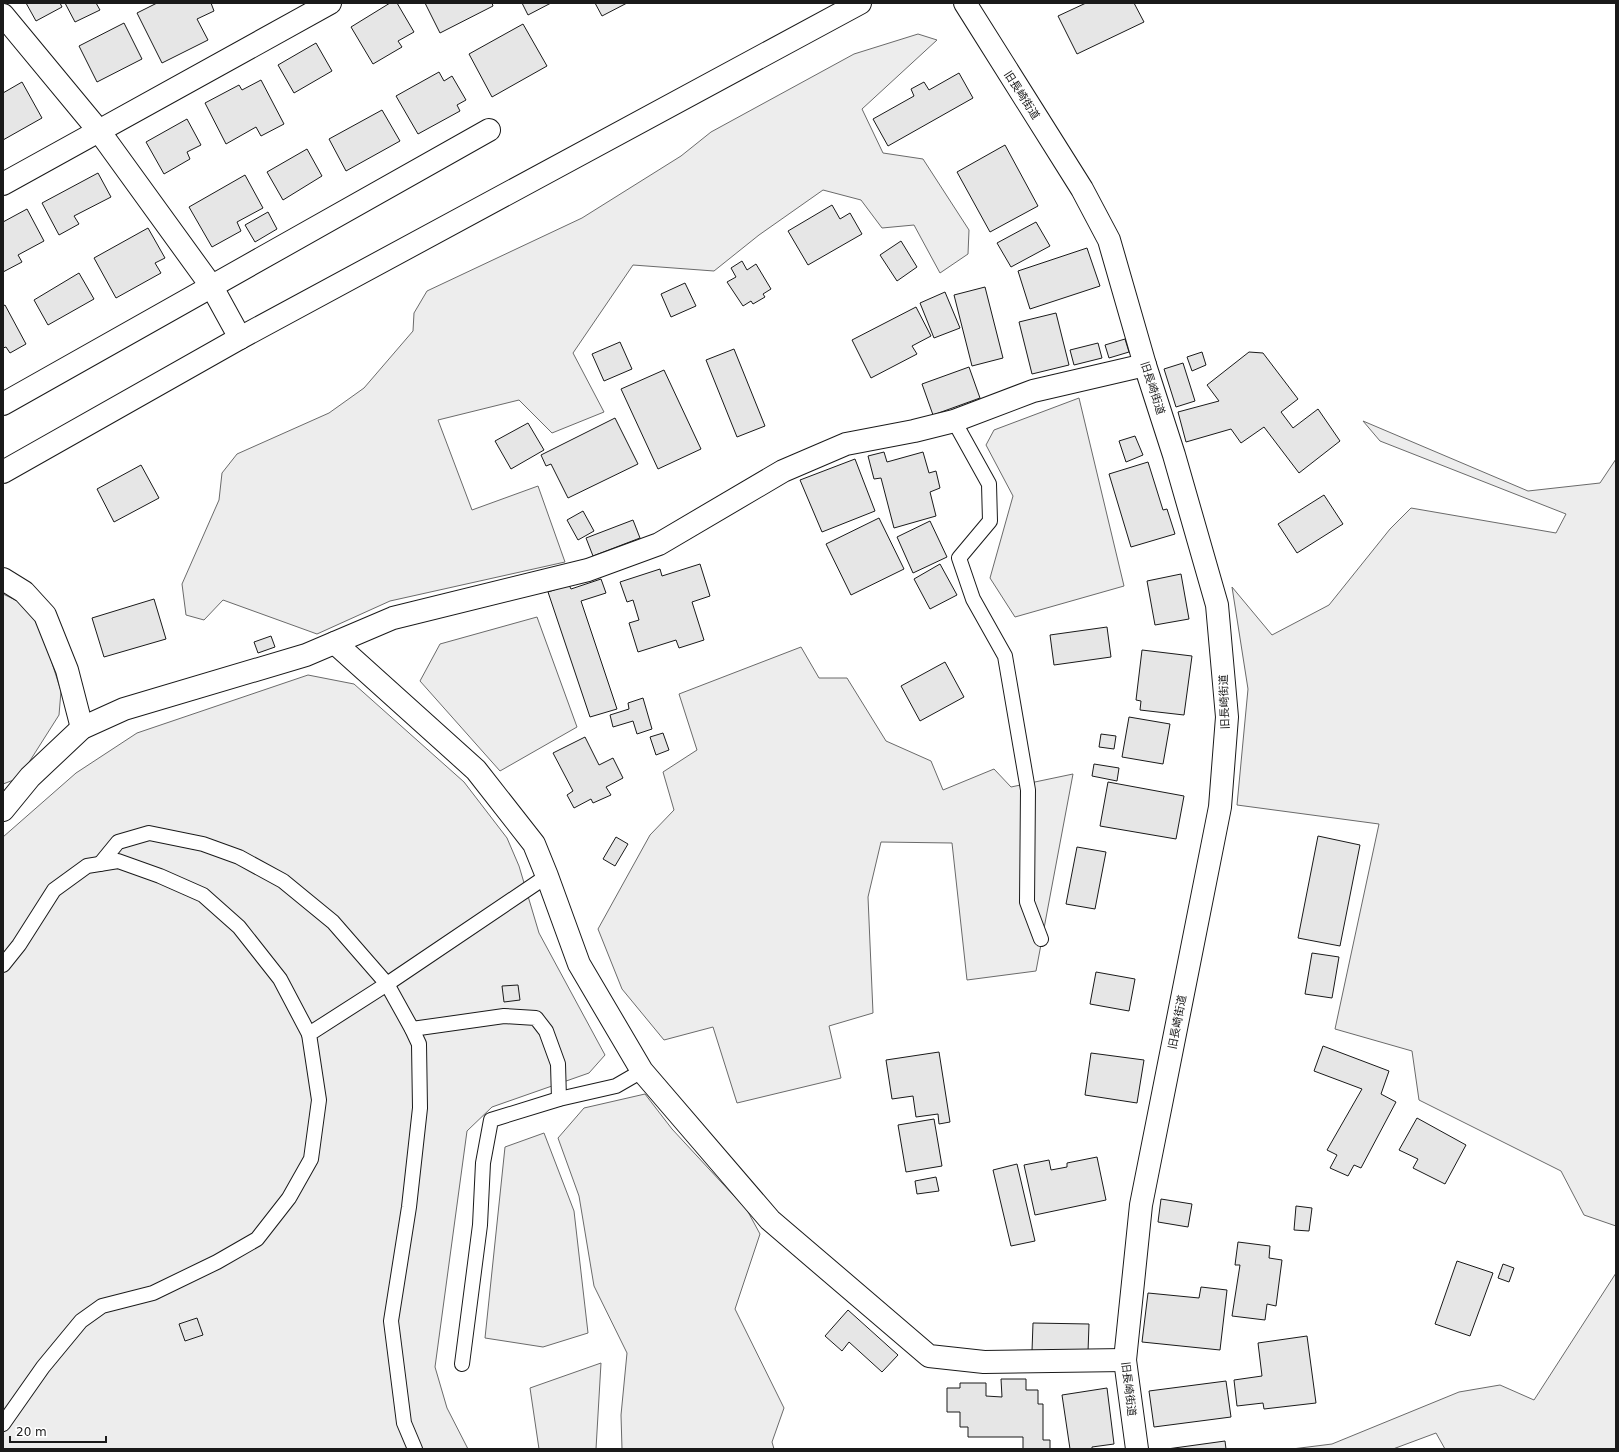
<svg xmlns="http://www.w3.org/2000/svg" width="1619" height="1452" font-family="'DejaVu Sans','Noto Sans JP',sans-serif">
<rect width="100%" height="100%" fill="#fff"/>
<!-- built -->
<g fill="#ededed" stroke="#6a6a6a">
<polygon points="918,34 937,40 862,109 883,153 923,159 969,230 968,254 940,273 914,225 882,228 861,200 823,190 759,235 714,271 633,265 573,353 604,412 552,433 519,400 438,420 472,510 538,486 565,562 390,601 317,634 223,600 204,620 186,615 182,584 219,500 222,473 237,454 329,413 364,388 413,331 414,313 427,291 582,218 681,156 711,132 854,54"/>
<polygon points="1079,398 1124,586 1015,617 990,578 1013,496 986,445 994,430"/>
<polygon points="1363,421 1528,491 1600,483 1616,459 1616,1226 1584,1215 1561,1171 1419,1100 1412,1051 1335,1029 1379,824 1237,805 1248,689 1232,587 1272,635 1329,605 1390,529 1411,508 1556,533 1566,514 1380,441"/>
<polygon points="3,594 26,605 43,635 61,691 59,715 19,778 3,784"/>
<polygon points="537,617 577,727 500,771 420,681 440,644"/>
<polygon points="801,647 819,678 847,678 886,741 931,761 943,790 994,769 1011,787 1073,774 1036,971 967,980 952,843 881,842 868,897 873,1013 829,1026 841,1078 737,1103 713,1027 664,1040 622,989 598,929 650,835 674,810 663,772 697,750 679,694"/>
<polygon points="308,675 354,684 464,782 507,838 519,866 539,933 605,1055 589,1073 492,1107 467,1131 435,1367 447,1408 468,1449 3,1449 3,837 76,773 137,733"/>
<polygon points="645,1094 672,1129 747,1210 760,1234 735,1309 784,1408 772,1442 774,1449 622,1449 621,1415 627,1353 594,1286 579,1196 558,1138 584,1108"/>
<polygon points="544,1133 574,1211 588,1333 543,1347 485,1338 505,1147"/>
<polygon points="1616,1273 1616,1449 1445,1449 1436,1433 1393,1449 1292,1449 1332,1444 1459,1392 1500,1385 1534,1400"/>
<polygon points="601,1363 596,1449 539,1449 530,1388"/>
</g>
<!-- building -->
<g fill="#e6e6e6" stroke="#1a1a1a">
<polygon points="26,3 60,3 62,7 36,21"/>
<polygon points="65,3 96,3 100,10 75,22"/>
<polygon points="157,3 211,3 214,11 197,19 208,40 162,63 137,13"/>
<polygon points="390,3 397,3 414,32 398,41 402,47 373,64 351,27"/>
<polygon points="425,3 492,3 493,6 440,33"/>
<polygon points="522,3 551,3 528,15"/>
<polygon points="595,3 627,3 602,16"/>
<polygon points="1086,3 1134,3 1144,22 1077,54 1058,16"/>
<polygon points="124,23 142,59 97,82 79,46"/>
<polygon points="523,24 547,66 492,97 469,54"/>
<polygon points="316,43 332,71 294,93 278,65"/>
<polygon points="439,72 444,81 452,76 466,100 457,105 460,111 418,134 396,96"/>
<polygon points="959,73 973,98 888,146 873,119 914,96 911,89 924,82 929,90"/>
<polygon points="261,80 284,124 261,136 256,127 226,144 205,103 239,85 242,90"/>
<polygon points="22,82 42,118 3,140 3,93"/>
<polygon points="382,110 400,141 346,171 329,139"/>
<polygon points="187,119 201,145 187,152 190,159 164,174 146,142"/>
<polygon points="1005,145 1038,206 990,232 957,172"/>
<polygon points="307,149 322,176 283,200 267,172"/>
<polygon points="98,173 111,197 74,216 79,224 59,235 42,203"/>
<polygon points="245,175 263,208 237,222 241,231 212,247 189,207"/>
<polygon points="832,205 840,219 850,213 862,234 808,265 788,231"/>
<polygon points="27,209 44,241 18,255 22,262 3,272 3,222"/>
<polygon points="268,212 277,229 255,242 245,225"/>
<polygon points="1036,222 1050,246 1011,267 997,243"/>
<polygon points="148,228 165,258 155,263 161,273 116,298 94,258"/>
<polygon points="901,241 917,267 897,281 880,255"/>
<polygon points="1087,248 1100,286 1030,309 1018,271"/>
<polygon points="742,261 747,270 756,264 771,289 763,294 765,297 753,304 751,301 743,306 727,282 736,277 731,268"/>
<polygon points="79,273 94,299 48,325 34,300"/>
<polygon points="685,283 696,306 671,317 661,294"/>
<polygon points="985,287 1003,358 972,366 954,295"/>
<polygon points="945,292 960,328 934,338 920,303"/>
<polygon points="5,305 26,344 10,353 6,347 3,348 3,306"/>
<polygon points="916,307 931,336 912,346 917,354 871,378 852,340"/>
<polygon points="1056,313 1069,365 1032,374 1019,322"/>
<polygon points="1125,339 1129,352 1109,358 1105,345"/>
<polygon points="620,342 632,369 604,381 592,354"/>
<polygon points="1098,343 1102,358 1074,365 1070,350"/>
<polygon points="734,349 765,426 737,437 706,360"/>
<polygon points="1202,352 1206,365 1192,371 1187,357"/>
<polygon points="1249,352 1263,353 1298,399 1281,412 1293,428 1318,409 1340,441 1299,473 1264,427 1241,443 1231,429 1186,442 1178,412 1219,401 1207,385"/>
<polygon points="1183,363 1195,401 1176,407 1164,369"/>
<polygon points="969,367 980,398 933,415 922,384"/>
<polygon points="664,370 701,449 658,469 621,389"/>
<polygon points="615,418 638,464 568,498 551,464 546,466 541,455"/>
<polygon points="528,423 544,450 511,469 495,441"/>
<polygon points="1135,436 1143,455 1126,462 1119,441"/>
<polygon points="884,452 887,462 923,452 929,473 936,471 940,488 930,492 936,516 894,528 881,478 874,479 868,456"/>
<polygon points="855,459 875,511 822,532 800,480"/>
<polygon points="1148,462 1163,510 1167,509 1175,534 1131,547 1109,474"/>
<polygon points="141,465 159,498 114,522 97,489"/>
<polygon points="1324,495 1343,524 1297,553 1278,524"/>
<polygon points="583,511 594,531 578,540 567,520"/>
<polygon points="879,518 904,569 851,595 826,544"/>
<polygon points="633,520 640,538 593,556 586,538"/>
<polygon points="930,521 947,557 913,573 897,537"/>
<polygon points="700,564 710,596 692,602 704,640 679,648 676,640 638,652 629,623 639,620 633,600 627,602 620,582 660,569 662,576"/>
<polygon points="940,564 957,595 930,609 914,579"/>
<polygon points="1181,574 1189,619 1155,625 1147,581"/>
<polygon points="601,579 606,593 581,601 617,709 590,717 548,592 569,585 571,589"/>
<polygon points="154,599 166,639 104,657 92,618"/>
<polygon points="1107,627 1111,657 1054,665 1050,635"/>
<polygon points="271,636 275,647 258,653 254,642"/>
<polygon points="1142,650 1192,656 1184,715 1140,710 1141,701 1136,700"/>
<polygon points="945,662 964,697 920,721 901,686"/>
<polygon points="643,698 652,729 637,734 633,721 613,727 610,715 629,709 628,703"/>
<polygon points="1129,717 1170,724 1163,764 1122,757"/>
<polygon points="663,733 669,750 656,755 650,737"/>
<polygon points="1101,734 1116,736 1114,749 1099,747"/>
<polygon points="585,737 599,765 613,758 623,778 606,787 611,795 593,803 591,799 574,808 567,795 573,791 553,753"/>
<polygon points="1094,764 1119,768 1117,781 1092,776"/>
<polygon points="1108,782 1184,796 1176,839 1100,826"/>
<polygon points="1318,836 1360,845 1340,946 1298,938"/>
<polygon points="616,837 628,844 615,866 603,859"/>
<polygon points="1077,847 1106,852 1095,909 1066,904"/>
<polygon points="1312,953 1339,957 1332,998 1305,994"/>
<polygon points="1096,972 1135,979 1129,1011 1090,1004"/>
<polygon points="518,985 520,1000 504,1002 502,986"/>
<polygon points="1323,1046 1389,1071 1381,1094 1396,1102 1361,1168 1354,1165 1348,1176 1330,1168 1337,1155 1327,1150 1362,1089 1314,1071"/>
<polygon points="939,1052 950,1122 939,1124 938,1114 916,1117 913,1096 892,1099 886,1060"/>
<polygon points="1091,1053 1144,1060 1137,1103 1085,1095"/>
<polygon points="1417,1118 1466,1145 1445,1184 1413,1168 1418,1159 1399,1150"/>
<polygon points="934,1119 942,1166 906,1172 898,1125"/>
<polygon points="1097,1157 1106,1200 1035,1215 1024,1165 1049,1160 1051,1170 1067,1167 1067,1163"/>
<polygon points="1017,1164 1035,1241 1011,1246 993,1170"/>
<polygon points="936,1177 939,1191 917,1194 915,1181"/>
<polygon points="1161,1199 1192,1204 1188,1227 1158,1222"/>
<polygon points="1296,1206 1312,1208 1309,1231 1294,1230"/>
<polygon points="1238,1242 1270,1246 1269,1258 1282,1260 1276,1306 1267,1304 1265,1320 1232,1316 1240,1265 1235,1265"/>
<polygon points="1457,1261 1493,1273 1470,1336 1435,1324"/>
<polygon points="1503,1264 1514,1268 1509,1282 1498,1278"/>
<polygon points="1201,1287 1227,1290 1220,1350 1142,1342 1148,1293 1199,1298"/>
<polygon points="848,1310 898,1355 882,1372 849,1342 842,1351 825,1336"/>
<polygon points="197,1318 203,1335 185,1341 179,1324"/>
<polygon points="1033,1323 1089,1324 1088,1352 1032,1351"/>
<polygon points="1307,1336 1316,1403 1264,1409 1263,1403 1237,1406 1234,1380 1262,1376 1258,1343"/>
<polygon points="1001,1379 1026,1379 1026,1390 1038,1390 1038,1404 1043,1404 1043,1440 1050,1440 1050,1449 1023,1449 1023,1437 968,1437 968,1427 960,1427 960,1412 947,1412 947,1388 960,1388 960,1383 986,1383 986,1396 1002,1397"/>
<polygon points="1226,1381 1231,1417 1154,1427 1149,1391"/>
<polygon points="1107,1388 1114,1444 1092,1447 1092,1449 1070,1449 1062,1395"/>
<polygon points="1225,1441 1226,1449 1167,1449"/>
</g>
<g fill="none" stroke-linecap="round" stroke-linejoin="round">
<defs>
<g id="lane">
<polyline points="954,421 989,484 990,521 959,558 973,599 1005,656 1028,790 1027,902 1041,939"/>
<polyline points="100,864 118,842 149,833 203,844 239,857 283,881 333,922 387,984 412,1029 419,1044 420,1108 409,1207 391,1321 404,1423 415,1449"/>
<polyline points="3,965 19,945 54,890 87,866 118,861 160,876 203,895 239,927 280,979 309,1034"/>
<polyline points="412,1029 504,1016 536,1018 546,1031 558,1064 559,1099"/>
<polyline points="462,1364 480,1225 483,1163 491,1120 559,1099 616,1086 642,1071"/>
<polyline points="3,1424 43,1367 81,1321 102,1306 153,1293 217,1262 257,1239 289,1198 311,1159 319,1100 309,1034 387,984 547,876"/>
</g>
<g id="street">
<polyline points="965,3 1082,189 1109,240 1145,365 1174,455 1217,605 1227,717 1220,807 1141,1205 1125,1360 1137,1449"/>
<polyline points="3,15 99,131 212,287 240,338"/>
<polyline points="3,184 330,3"/>
<polyline points="3,404 489,130"/>
<polyline points="3,579 24,592 45,615 67,670 82,728"/>
<polyline points="335,643 476,770 534,844 547,876 579,964 642,1071 770,1220 929,1356 984,1362 1125,1360"/>
<polyline points="3,810 30,777 82,728 124,709 306,655 393,618 588,570 659,544 783,471 846,444 914,431 954,421 1033,391 1145,365"/>
</g>
<polyline id="secondary" points="3,472 240,338 860,3"/>
</defs>
<!-- lane casing -->
<use href="#lane" stroke="#1a1a1a" stroke-width="16"/>
<!-- street casing -->
<use href="#street" stroke="#1a1a1a" stroke-width="24"/>
<!-- secondary casing -->
<use href="#secondary" stroke="#1a1a1a" stroke-width="24"/>
<!-- lane -->
<use href="#lane" stroke="#fff" stroke-width="14"/>
<!-- street -->
<use href="#street" stroke="#fff" stroke-width="22"/>
<!-- secondary -->
<use href="#secondary" stroke="#fff" stroke-width="22"/>
</g>
<g text-anchor="middle" stroke-width="3" stroke-linejoin="round" paint-order="stroke">
<!-- street labels -->
<g font-size="11" fill="#1a1a1a" stroke="#fff">
<text transform="translate(1022 95) rotate(57)" y="4">旧長崎街道</text>
<text transform="translate(1153 388) rotate(72)" y="4">旧長崎街道</text>
<text transform="translate(1224 702) rotate(-92)" y="4">旧長崎街道</text>
<text transform="translate(1177 1022) rotate(-79)" y="4">旧長崎街道</text>
<text transform="translate(1129 1389) rotate(83)" y="4">旧長崎街道</text>
</g>
</g>
<!-- border -->
<rect width="1619" height="1452" fill="none" stroke="#1a1a1a" stroke-width="8"/>
<!-- scale -->
<path d="M10 1436v6h96v-6" fill="none" stroke="#1a1a1a" stroke-width="2"/>
<text x="16" y="1436" font-size="12" fill="#1a1a1a" stroke="#ffffff" stroke-width="3" paint-order="stroke">20 m</text>
</svg>
